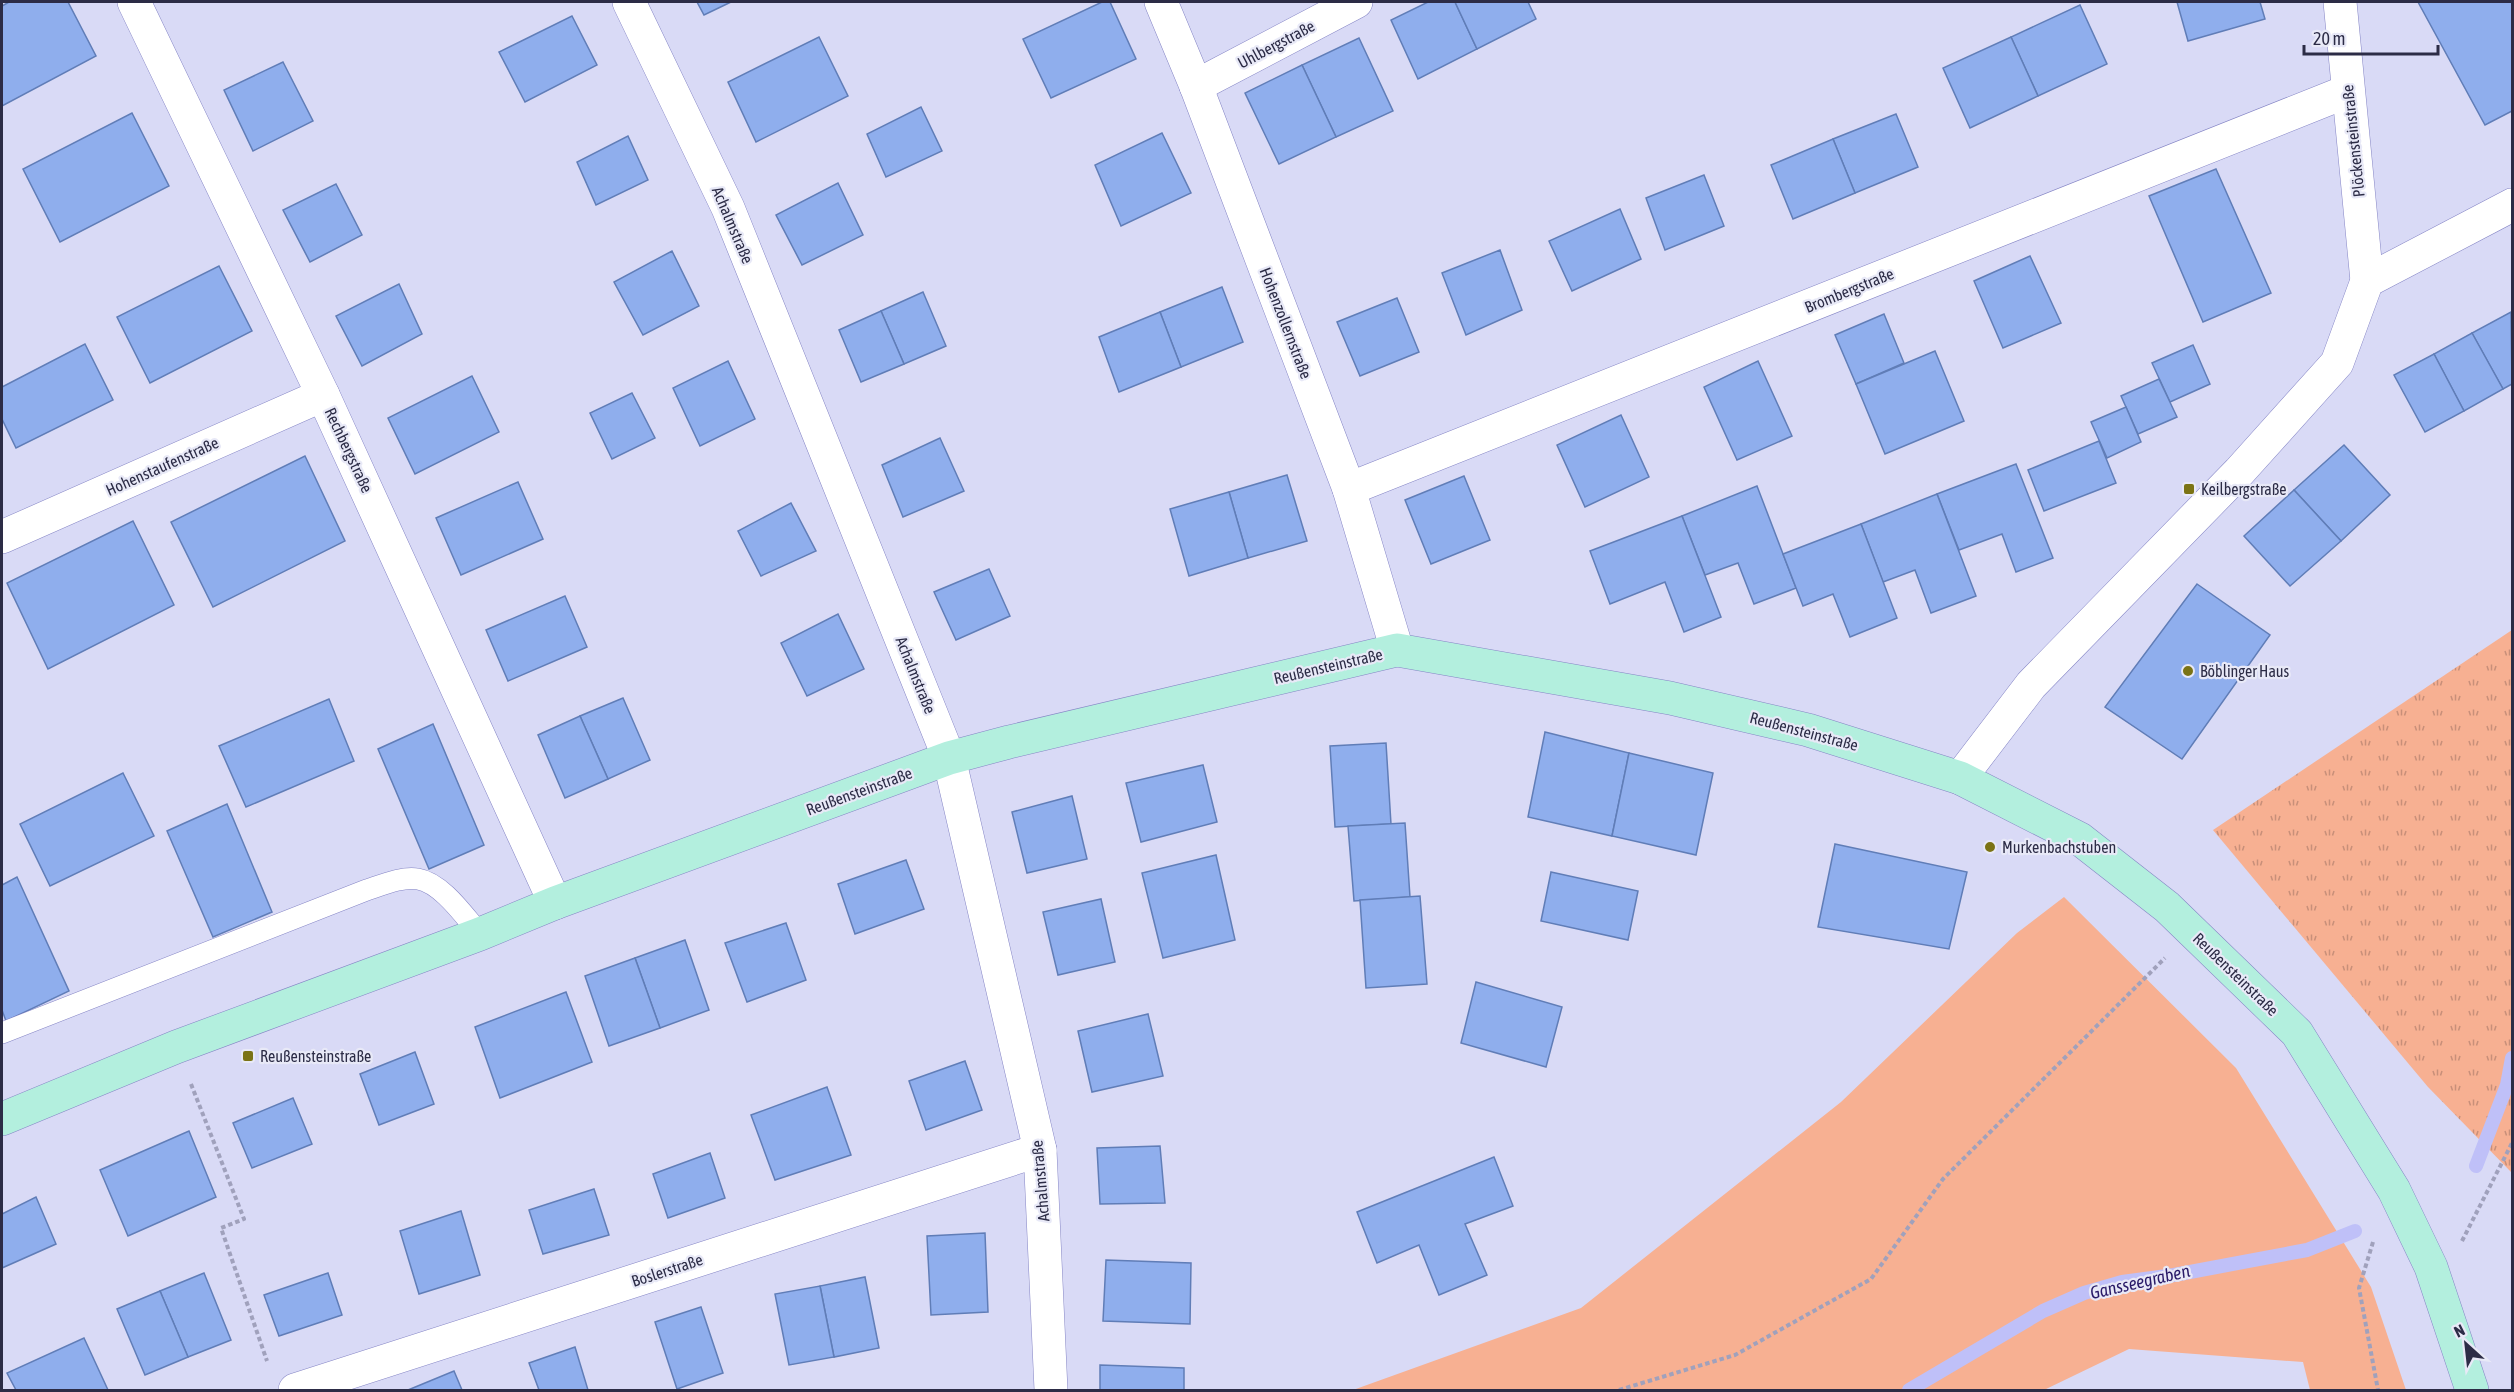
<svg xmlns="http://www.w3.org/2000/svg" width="2514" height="1392" font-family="'Asap Condensed',sans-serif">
<defs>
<pattern id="park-tufts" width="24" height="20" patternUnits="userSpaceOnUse" patternTransform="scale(1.5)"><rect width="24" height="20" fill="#f7b092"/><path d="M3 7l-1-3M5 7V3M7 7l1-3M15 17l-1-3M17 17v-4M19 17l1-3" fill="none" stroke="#c88f79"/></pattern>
</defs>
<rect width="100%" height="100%" fill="#d9daf6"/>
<!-- green -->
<polygon fill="#f7b092" points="2064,897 2236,1068 2371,1287 2406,1390 2310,1390 2303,1362 2129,1349 2044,1390 1353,1390 1581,1308 1841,1102 2017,933"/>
<!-- park -->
<polygon fill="url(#park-tufts)" points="2512,630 2512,1173 2428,1087 2213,830"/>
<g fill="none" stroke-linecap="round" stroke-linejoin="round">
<!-- stream -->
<g stroke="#bfc0f8" stroke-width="14">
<polyline points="2476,1166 2507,1085 2512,1058"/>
<polyline points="1909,1390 2043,1311 2084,1293 2122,1282 2174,1275 2307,1250 2355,1231"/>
</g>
</g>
<!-- building -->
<g fill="#8faeed" stroke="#607db7" stroke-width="1.5">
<polygon points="9,2 68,2 96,56 2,106 2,6"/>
<polygon points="697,2 731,2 704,15"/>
<polygon points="1102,2 1110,2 1136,59 1051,98 1023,39"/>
<polygon points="1428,2 1455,2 1477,49 1418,79 1391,20"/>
<polygon points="1455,2 1528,2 1536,19 1477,49"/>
<polygon points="2177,2 2260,2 2265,19 2188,41"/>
<polygon points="2418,2 2512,2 2512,111 2485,125"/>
<polygon points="2080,5 2107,64 2038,96 2011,37"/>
<polygon points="572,16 597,65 525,102 499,52"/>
<polygon points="819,37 848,96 756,142 728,82"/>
<polygon points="2011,37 2038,96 1970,128 1943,68"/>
<polygon points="1359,38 1393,111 1336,137 1302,65"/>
<polygon points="283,62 313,121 253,151 224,90"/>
<polygon points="1302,65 1336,137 1279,164 1245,93"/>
<polygon points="921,107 942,151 886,177 867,134"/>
<polygon points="132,113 169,186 60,242 23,169"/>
<polygon points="1896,114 1918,167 1855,193 1833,139"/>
<polygon points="1162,133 1191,193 1121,226 1095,165"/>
<polygon points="628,136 648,180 596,205 577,162"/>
<polygon points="1833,139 1855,193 1793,219 1771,165"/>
<polygon points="2216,169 2271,293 2203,322 2149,196"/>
<polygon points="1704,175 1724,226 1665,250 1646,198"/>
<polygon points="838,183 863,235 802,265 776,215"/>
<polygon points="336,184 362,235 310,262 283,210"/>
<polygon points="1620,209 1641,259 1572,291 1549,241"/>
<polygon points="1500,250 1522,310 1466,335 1442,273"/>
<polygon points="672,251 699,306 643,335 614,282"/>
<polygon points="2030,256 2061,323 2003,348 1974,281"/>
<polygon points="219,266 252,331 150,383 117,317"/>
<polygon points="399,284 422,334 362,366 336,316"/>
<polygon points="1222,287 1243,342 1181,367 1160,312"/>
<polygon points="923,292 946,346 904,364 881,311"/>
<polygon points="1397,298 1419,352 1360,376 1337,322"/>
<polygon points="881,311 904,364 861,382 839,330"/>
<polygon points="1160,312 1181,367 1119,392 1099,337"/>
<polygon points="2511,312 2512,384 2503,389 2472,333"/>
<polygon points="1884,314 1904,363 1856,384 1835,335"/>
<polygon points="2472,333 2503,389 2464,411 2434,354"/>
<polygon points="85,344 113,400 16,448 2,419 2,387"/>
<polygon points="2193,345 2210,384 2170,402 2152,363"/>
<polygon points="1935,351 1964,421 1885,454 1856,384"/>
<polygon points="2434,354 2464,411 2425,432 2394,375"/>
<polygon points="728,361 755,419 700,446 673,388"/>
<polygon points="1758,361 1792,436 1737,460 1704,387"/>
<polygon points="472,376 499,432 415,474 388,418"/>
<polygon points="2159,379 2177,417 2138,434 2121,396"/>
<polygon points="632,393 655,438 612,459 590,413"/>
<polygon points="2126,407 2141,442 2107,458 2091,422"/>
<polygon points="1621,415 1649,477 1585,507 1557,445"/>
<polygon points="940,438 964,491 903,517 882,465"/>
<polygon points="2099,441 2116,483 2044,511 2028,470"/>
<polygon points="2344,445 2390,495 2341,541 2294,490"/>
<polygon points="305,456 345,541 213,607 171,522"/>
<polygon points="2016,464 2053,558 2016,572 2002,534 1959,550 1937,494"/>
<polygon points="1287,475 1307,541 1248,558 1229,492"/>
<polygon points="1464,476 1490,540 1431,564 1405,500"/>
<polygon points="518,482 543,539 461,575 436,518"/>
<polygon points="1757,486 1796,588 1754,604 1738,563 1705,575 1682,516"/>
<polygon points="2294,490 2341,541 2290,586 2244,536"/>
<polygon points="1229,492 1248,558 1189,576 1170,509"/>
<polygon points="1937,494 1976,596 1931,613 1915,570 1883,582 1861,524"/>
<polygon points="791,503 816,551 761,576 738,531"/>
<polygon points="1682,516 1721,617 1684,632 1665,582 1610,604 1590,551"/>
<polygon points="133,521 174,605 48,669 7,583"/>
<polygon points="1861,524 1897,618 1850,637 1833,594 1803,606 1783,554"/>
<polygon points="989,569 1010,616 956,640 934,592"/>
<polygon points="2197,584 2270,635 2182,759 2105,707"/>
<polygon points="565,596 587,647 508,681 486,630"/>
<polygon points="838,614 864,669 807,696 781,643"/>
<polygon points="623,698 650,760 608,779 580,716"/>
<polygon points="329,699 354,761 246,807 219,746"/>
<polygon points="580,716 608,779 565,798 538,735"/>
<polygon points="433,724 484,845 429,869 378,749"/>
<polygon points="1545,732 1629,753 1612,836 1528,817"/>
<polygon points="1386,743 1391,824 1335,827 1330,746"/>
<polygon points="1629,753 1713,773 1696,855 1612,836"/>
<polygon points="1203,765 1217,822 1141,842 1126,783"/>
<polygon points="123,773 154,836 50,886 20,824"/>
<polygon points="1072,796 1087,859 1027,873 1012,812"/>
<polygon points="227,804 272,912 213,937 167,831"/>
<polygon points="1405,823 1410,897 1354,901 1348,826"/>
<polygon points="1835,844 1967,872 1949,949 1818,927"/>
<polygon points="1216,855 1235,940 1163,958 1142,873"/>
<polygon points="906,860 924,909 855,934 838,884"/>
<polygon points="1551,872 1638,891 1628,940 1541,921"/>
<polygon points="17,877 69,991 6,1021 2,1010 2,885"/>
<polygon points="1420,896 1427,984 1366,988 1360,900"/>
<polygon points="1101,899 1115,962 1058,975 1043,912"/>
<polygon points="786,923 806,980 747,1002 725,943"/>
<polygon points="685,940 709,1010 660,1028 635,958"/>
<polygon points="635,958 660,1028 609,1046 585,976"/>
<polygon points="1476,982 1562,1007 1546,1067 1461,1043"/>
<polygon points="566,992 592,1062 500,1098 475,1027"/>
<polygon points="1148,1014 1163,1076 1092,1092 1078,1031"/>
<polygon points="415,1052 434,1104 379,1125 360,1074"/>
<polygon points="965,1061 982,1110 926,1130 909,1081"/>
<polygon points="827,1087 851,1155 775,1180 751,1115"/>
<polygon points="293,1098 312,1144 252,1168 233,1123"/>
<polygon points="189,1131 216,1197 128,1236 100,1170"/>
<polygon points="1160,1146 1165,1203 1100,1204 1097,1148"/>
<polygon points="710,1153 725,1198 668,1218 653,1174"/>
<polygon points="1494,1157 1513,1206 1465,1224 1487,1275 1439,1295 1419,1245 1377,1263 1357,1212"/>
<polygon points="594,1189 609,1235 543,1254 529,1210"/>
<polygon points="36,1197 56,1244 2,1268 2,1214"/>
<polygon points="461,1211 480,1275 419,1294 400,1231"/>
<polygon points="985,1233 988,1312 931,1315 927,1236"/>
<polygon points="1106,1260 1191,1263 1190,1324 1103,1321"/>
<polygon points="204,1273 231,1340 188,1357 160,1291"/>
<polygon points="328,1273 342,1315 279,1336 264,1295"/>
<polygon points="865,1277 879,1348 834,1357 820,1286"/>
<polygon points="820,1286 834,1357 789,1365 775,1294"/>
<polygon points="160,1291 188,1357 145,1375 117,1309"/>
<polygon points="701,1307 723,1373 677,1389 655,1322"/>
<polygon points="84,1338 108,1390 16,1390 7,1373"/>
<polygon points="575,1347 588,1390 539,1390 529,1363"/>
<polygon points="1100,1365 1184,1368 1184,1390 1100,1390"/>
<polygon points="454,1371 462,1390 408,1390"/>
</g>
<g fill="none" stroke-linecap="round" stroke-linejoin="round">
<defs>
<path id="lane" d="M2 1033 364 891C380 886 401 876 418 879 442 883 465 917 480 934"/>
<g id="street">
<polyline points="134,2 323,395 555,903"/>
<polyline points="629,2 728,208 949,758 1040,1150 1051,1390"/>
<polyline points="1161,2 1196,86 1349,489 1397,650"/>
<polyline points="2340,2 2367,281"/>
<polyline points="1196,86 1356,2"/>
<polyline points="1349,489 2348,91"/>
<polyline points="2,537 323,395"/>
<polyline points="1960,778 2031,685 2239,472 2337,363 2367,281 2512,205"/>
<polyline points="295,1390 1040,1150"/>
</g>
<polyline id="secondary" points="2,1119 176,1047 480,934 555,903 949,758 1009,742 1397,650 1670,698 1808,730 1960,778 2080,839 2167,907 2297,1033 2394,1190 2431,1267 2472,1390"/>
</defs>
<!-- lane casing -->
<use href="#lane" stroke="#8585c5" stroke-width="22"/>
<!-- street casing -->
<use href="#street" stroke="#8585c5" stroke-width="34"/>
<!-- secondary casing -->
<use href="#secondary" stroke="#8585c5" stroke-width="34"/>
<!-- path -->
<g stroke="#a0a1bc" stroke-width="4" stroke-dasharray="4.5 3" stroke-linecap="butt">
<polyline points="191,1084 244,1219 221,1228 267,1361"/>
<polyline points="2462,1241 2512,1143"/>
<polyline points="2373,1242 2359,1288 2378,1390"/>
<polyline points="1619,1390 1735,1355 1871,1279 1943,1179 2165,958"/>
</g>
<!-- lane -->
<use href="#lane" stroke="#fff" stroke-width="21"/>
<!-- street -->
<use href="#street" stroke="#fff" stroke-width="33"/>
<!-- secondary -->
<use href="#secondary" stroke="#b3efde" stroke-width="33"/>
</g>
<!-- markers -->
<g fill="#7b7315" stroke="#e8e9f7" stroke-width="2">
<rect x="2183" y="483" width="12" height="12" rx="3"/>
<circle cx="2188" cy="671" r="6"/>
<circle cx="1990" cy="847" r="6"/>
<rect x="242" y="1050" width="12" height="12" rx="3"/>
</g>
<g text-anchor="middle" stroke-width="4.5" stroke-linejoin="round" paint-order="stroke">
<!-- street labels -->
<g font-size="16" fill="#2c2c46" stroke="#e8e9f7">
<text transform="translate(1276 44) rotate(-28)" y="6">Uhlbergstraße</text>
<text transform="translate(2353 141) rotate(-96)" y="6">Plöckensteinstraße</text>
<text transform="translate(733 225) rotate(67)" y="6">Achalmstraße</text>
<text transform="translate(1849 290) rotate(-22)" y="6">Brombergstraße</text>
<text transform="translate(1286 323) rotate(69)" y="6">Hohenzollernstraße</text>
<text transform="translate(349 450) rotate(65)" y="6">Rechbergstraße</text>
<text transform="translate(162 466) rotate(-24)" y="6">Hohenstaufenstraße</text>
<text transform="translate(1328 666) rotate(-13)" y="6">Reußensteinstraße</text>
<text transform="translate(916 675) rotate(68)" y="6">Achalmstraße</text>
<text transform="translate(1804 731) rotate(15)" y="6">Reußensteinstraße</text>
<text transform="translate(859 791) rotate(-20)" y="6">Reußensteinstraße</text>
<text transform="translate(2236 974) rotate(44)" y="6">Reußensteinstraße</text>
<text transform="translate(1040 1181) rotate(-95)" y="6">Achalmstraße</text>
<text transform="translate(667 1270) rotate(-18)" y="6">Boslerstraße</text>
</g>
<!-- poi labels -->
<g font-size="16" fill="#2c2c46" stroke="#e8e9f7" text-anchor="start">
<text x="2201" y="495">Keilbergstraße</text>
<text x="2200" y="677">Böblinger Haus</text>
<text x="2002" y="853">Murkenbachstuben</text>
<text x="260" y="1062">Reußensteinstraße</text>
</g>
<!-- water labels -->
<g font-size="18" font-style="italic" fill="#291a68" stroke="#e8e9f7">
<text transform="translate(2140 1282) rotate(-13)" y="6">Gansseegraben</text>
</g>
</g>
<!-- border -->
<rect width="2514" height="1392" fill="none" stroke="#2c2c46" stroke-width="6"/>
<!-- north arrow -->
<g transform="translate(2466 1344) rotate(333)" stroke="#e8e9f7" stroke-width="4.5" paint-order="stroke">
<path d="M0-4.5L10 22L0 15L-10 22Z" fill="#2c2c46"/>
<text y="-9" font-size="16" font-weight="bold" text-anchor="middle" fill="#2c2c46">N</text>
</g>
<!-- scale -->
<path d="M2304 45v9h134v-9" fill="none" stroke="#2c2c46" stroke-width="3"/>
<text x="2313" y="45" font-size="18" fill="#2c2c46" stroke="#e8e9f7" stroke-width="4.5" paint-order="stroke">20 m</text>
</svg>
